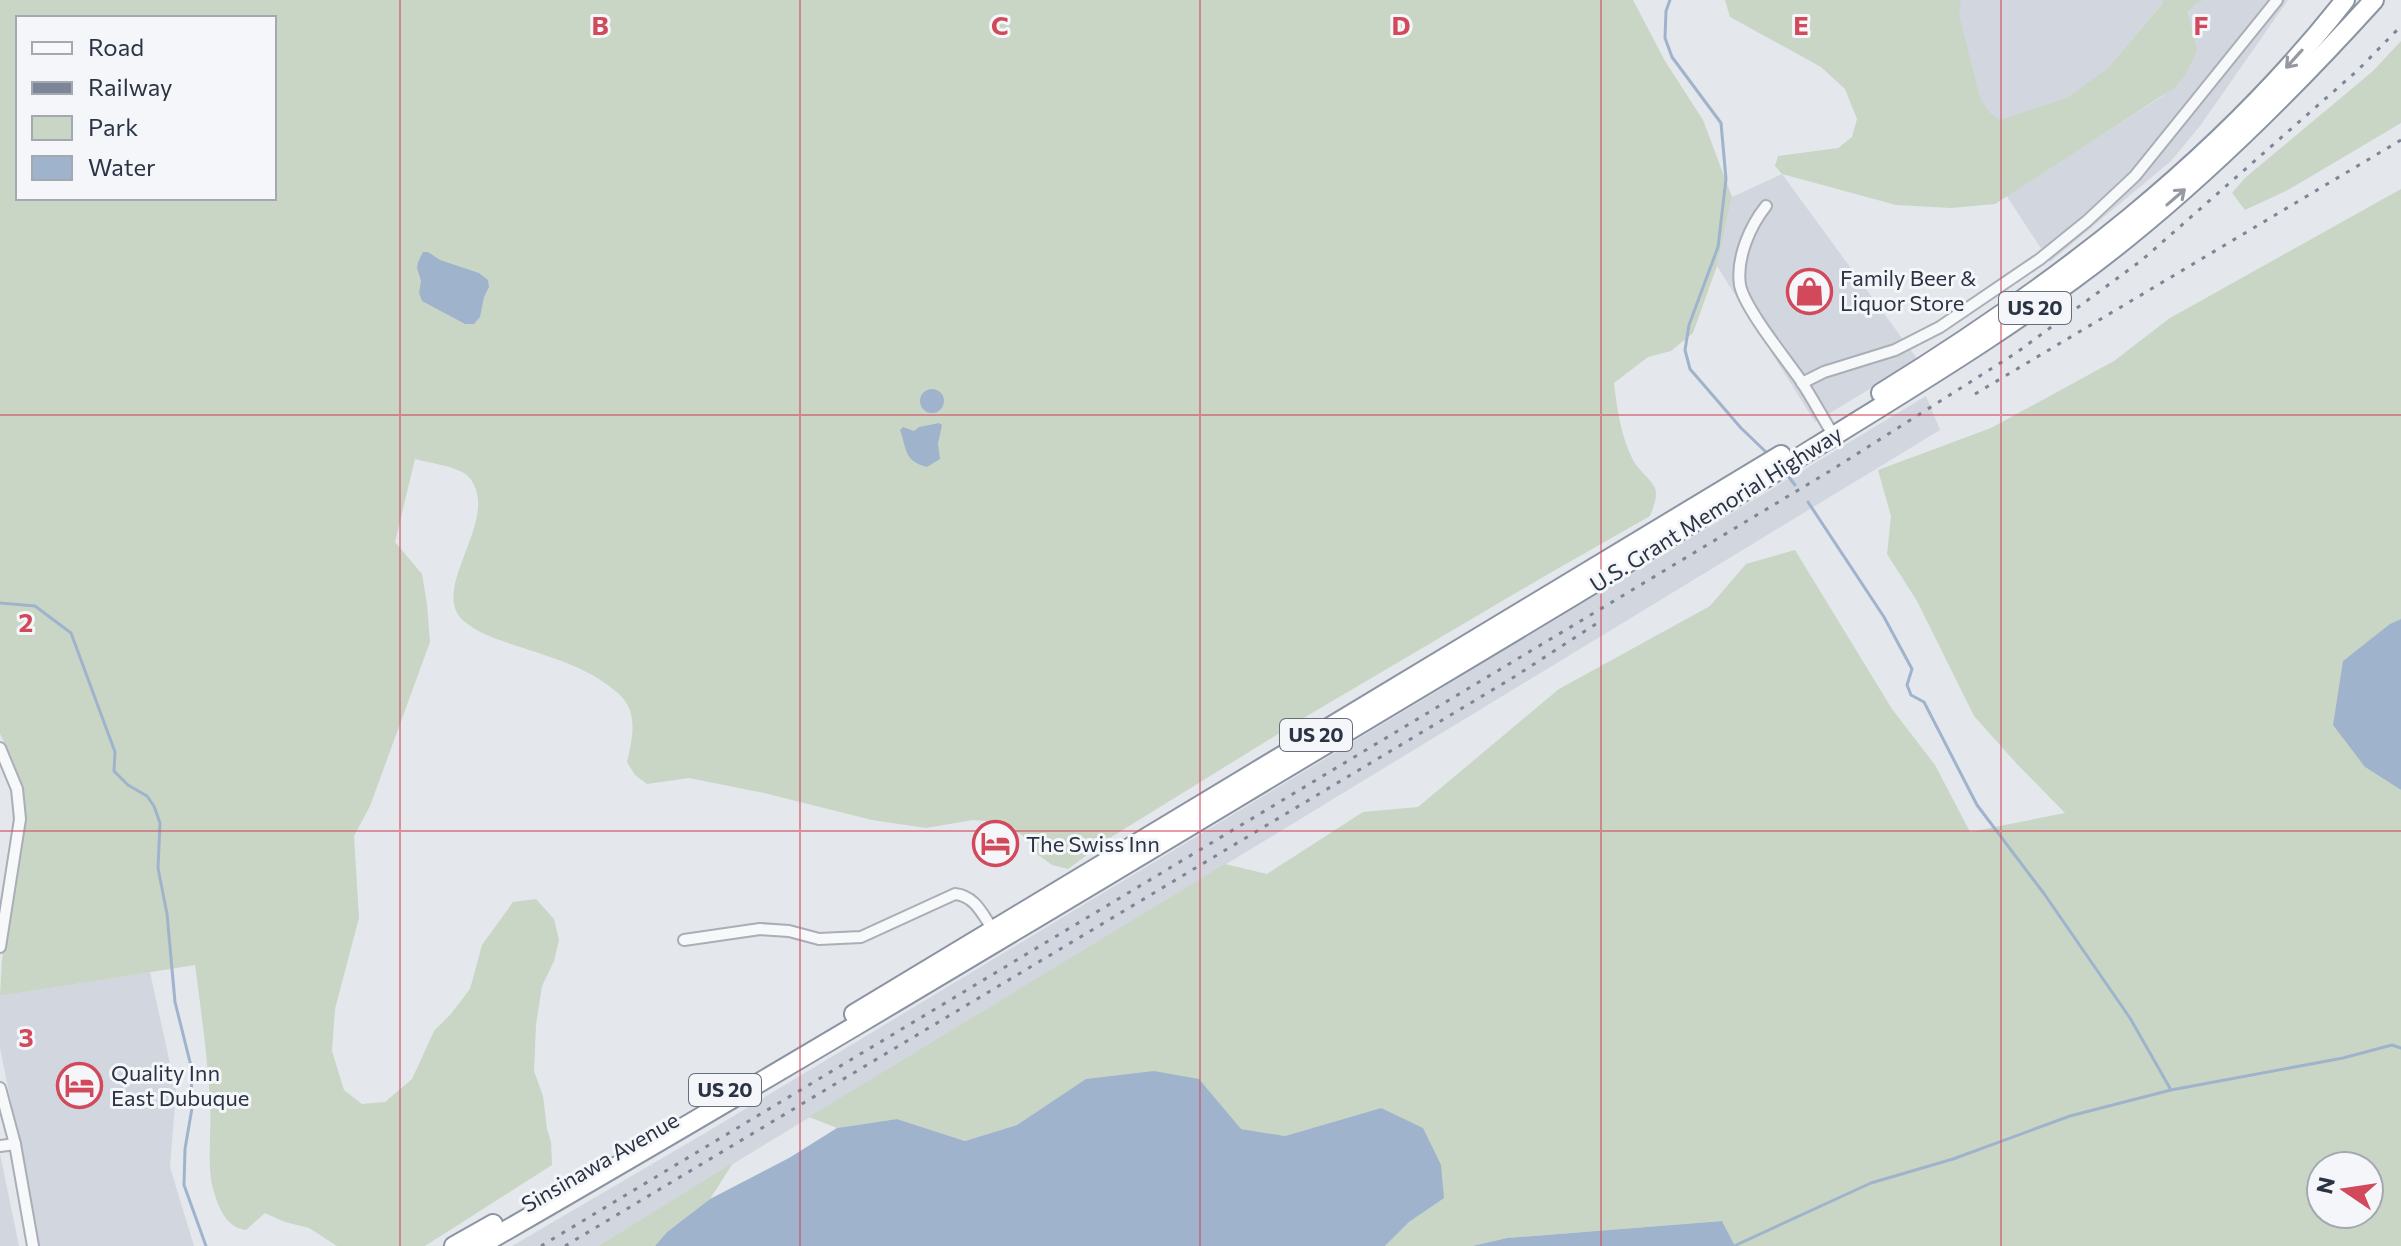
<svg xmlns="http://www.w3.org/2000/svg" width="2401" height="1246" font-family="Commissioner,sans-serif">
<rect width="100%" height="100%" fill="#e4e7ec"/>
<!-- built -->
<g fill="#d2d6de">
<polygon points="1944,0 2165,0 2054,133 1974,120"/>
<polygon points="2191,0 2288,0 2200,126 2171,161 2050,262 2006,195 2163,96 2191,56 2188,1"/>
<polygon points="1782,174 1918,360 1815,422 1717,266 1732,197"/>
<polygon points="1926,396 1940,430 598,1246 512,1246 717,1126"/>
<polygon points="150,972 176,1091 170,1167 194,1246 40,1246 0,1048 0,996"/>
<polygon points="0,1154 19,1246 0,1246"/>
</g>
<!-- green -->
<g fill="#c9d6c5" fill-rule="evenodd">
<path d="M0 0H1633L1665 61 1703 120 1732 197 1717 266 1693 333 1671 351 1648 357 1614 383C1617 409 1621 438 1634 462 1640 471 1649 478 1654 486 1659 495 1653 508 1650 516L1543 577 1312 713 1113 836 1068 869 1052 865 1037 854 1022 835 1000 822 973 820 926 828 872 820 764 793 689 778 647 784 635 775 627 762C631 745 636 724 629 708 625 698 617 692 609 686 583 666 550 657 520 647 500 640 481 635 465 622 429 594 490 531 476 490 474 483 469 475 462 472 448 465 430 463 415 459L395 542 422 574 427 604 430 642 370 806 354 836 359 918 335 1009 332 1051 344 1090 362 1104 385 1102 412 1079 434 1031 450 1015 470 989 482 945 513 902 536 899 554 919 559 940 554 961 542 986 536 1025 534 1071 543 1096 547 1129 551 1142 552 1165 425 1246H337L309 1228 285 1222 265 1213 246 1230C225 1228 217 1204 212 1185 207 1161 212 1125 210 1099 207 1054 201 1009 195 965L0 996 2 959 24 824C25 788 16 765 0 734ZM18 18H274V198H18Z"/>
<polygon points="1725,0 1961,0 1959,15 1980,98 1990,113 2000,120 2067,98 2108,68 2162,4 2163,0 2203,0 2196,3 2188,12 2197,51 2184,77 2174,88 1995,204 1951,208 1896,205 1782,174 1775,166 1778,156 1838,148 1852,137 1857,119 1845,89 1821,67 1730,17"/>
<polygon points="2401,41 2401,123 2288,190 2245,210 2232,193 2245,178 2373,71"/>
<path d="M2401 189V619L2390 625 2343 661 2365 767 2401 790V1246H1735L1722 1221 1507 1238 1472 1246H1385L1409 1222 1444 1197 1381 1108 1285 1136 1240 1129 1199 1079 1086 1080 1017 1125 965 1141 897 1119 837 1128 809 1117 1225 864 1267 874 1363 812 1418 807 1559 689 1710 606 1746 564 1795 550 1892 709 1935 765 1970 832 2065 813 2016 763 1974 716 1917 601 1887 554 1891 516 1878 470 1991 428 2114 361 2170 318ZM2321 1166H2369V1214H2321Z"/>
<polygon points="733,1163 710,1199 667,1232 655,1246 598,1246"/>
</g>
<!-- water -->
<g fill="#9fb4cc">
<polygon points="423,252 428,252 440,260 479,273 488,280 489,287 484,297 480,317 474,324 465,324 422,301 419,293 421,281 417,268 418,262"/>
<circle cx="932" cy="401" r="12"/>
<path d="M939 423 942 425 938 444 940 459 927 467C904 461 907 450 900 430L903 427 914 431 919 427Z"/>
<polygon points="2401,619 2401,790 2365,767 2333,725 2343,661 2390,624"/>
<polygon points="1154,1071 1199,1079 1241,1129 1285,1136 1381,1108 1423,1128 1441,1165 1444,1198 1409,1222 1385,1246 655,1246 667,1232 710,1199 789,1158 837,1128 897,1119 965,1141 1017,1125 1086,1079"/>
<polygon points="1722,1221 1735,1246 1472,1246 1507,1238"/>
</g>
<g fill="none" stroke-linecap="round" stroke-linejoin="round">
<!-- stream -->
<g stroke="#9fb4cc" stroke-width="3">
<polyline points="1670,0 1666,11 1665,38 1672,57 1721,123 1726,179 1718,247 1689,325 1685,350 1690,369 1741,428 1766,452"/>
<polyline points="1788,476 1795,485"/>
<polyline points="1808,502 1884,617 1912,669 1907,685 1911,695 1924,702 1977,805 2045,895 2130,1018 2171,1090"/>
<polyline points="0,603 35,606 71,633 115,752 114,771 128,785 147,796 154,806 160,823 158,868 167,914 175,1002 191,1066 192,1108 185,1149 184,1185 206,1246"/>
<polyline points="1736,1245 1871,1183 1953,1159 2070,1116 2171,1090 2343,1058 2392,1045 2401,1048"/>
</g>
<defs>
<g id="street">
<path d="M1766 206C1750 226 1736 258 1740 285 1744 307 1785 358 1799 378 1812 397 1822 417 1834 436"/>
<polyline points="1802,383 1824,372 1895,350 1940,327 2040,259 2087,221 2135,176 2277,0"/>
<polyline points="0,748 17,789 20,819 0,947"/>
<path d="M684 940 760 929 789 931 819 939 861 937 955 894C976 896 983 916 994 931"/>
<polyline points="0,1088 15,1144 33,1246"/>
<polyline points="0,1146 15,1144"/>
</g>
<g id="highway">
<path d="M1881 393C2053 287 2219 161 2345 0"/>
<polyline points="854,1014 1781,455"/>
<polyline points="454,1246 493,1224"/>
<path d="M479 1246C796 1064 1109 874 1423 686 1554 608 1684 529 1814 448 1921 382 2029 317 2127 238 2216 166 2297 85 2374 0"/>
</g>
</defs>
<!-- street casing -->
<use href="#street" stroke="#a9aeb7" stroke-width="14"/>
<!-- highway casing -->
<use href="#highway" stroke="#8b94a3" stroke-width="22"/>
<!-- street -->
<use href="#street" stroke="#f7f8fa" stroke-width="10"/>
<!-- highway -->
<use href="#highway" stroke="#fff" stroke-width="18"/>
<!-- rail -->
<g stroke="#7d8696" stroke-width="3" stroke-dasharray="4 8" stroke-linecap="butt">
<polyline points="1975,394 2401,140"/>
<polyline points="541,1246 1830,471 2016,353 2142,260 2358,70 2401,26"/>
<polyline points="565,1246 1514,677 1599,622"/>
</g>
</g>
<!-- one-way arrows -->
<defs><path id="oneway-shaft" d="M-6 0H5M1.5-3L5.5 0L1.5 3" fill="none" stroke-width="1.6" stroke-linecap="round" stroke-linejoin="round" transform="scale(2)"/></defs>
<g stroke="#959aa2">
<use href="#oneway-shaft" transform="translate(2294 59) rotate(132)"/>
<use href="#oneway-shaft" transform="translate(2176 197) rotate(-41)"/>
</g>
<!-- grid -->
<path fill="none" stroke="#d1495b" stroke-width="2" stroke-opacity="0.55" d="M400 0V1246M800 0V1246M1200 0V1246M1601 0V1246M2001 0V1246M0 415H2401M0 831H2401"/>
<!-- icons -->
<defs>
<symbol id="shop-ring" viewBox="-11 -11 22 22"><circle r="9.5" fill="#f4f6f9" stroke="#d1495b" stroke-width="1.5"/><path d="M-5-2.5h2.3a2.7 3.5 0 0 1 5.4 0H5L5.5 6h-11ZM-1.5-2.5h3a1.5 2.3 0 0 0-3 0Z" fill="#d1495b"/></symbol>
<symbol id="hotel-ring" viewBox="-11 -11 22 22"><circle r="9.5" fill="#f4f6f9" stroke="#d1495b" stroke-width="1.5"/><path d="M-6-4.5h1.5V1H6V5H4.5V3h-9V5H-6ZM-4 0a1.8 1.8 0 1 1 3.6 0ZM.5 0V-2.5h3Q6-2.5 6 0Z" fill="#d1495b"/></symbol>
</defs>
<g fill-rule="evenodd">
<use href="#shop-ring" x="1784" y="266" width="51" height="51"/>
<use href="#hotel-ring" x="970" y="818" width="51" height="51"/>
<use href="#hotel-ring" x="54" y="1060" width="51" height="51"/>
</g>
<g text-anchor="middle" stroke-width="6" stroke-linejoin="round" paint-order="stroke">
<!-- shield labels -->
<g fill="#f4f6f9" stroke="#676e7b" stroke-width="2">
<rect x="1999" y="292" width="72" height="32" rx="6"/>
<rect x="1280" y="719" width="72" height="32" rx="6"/>
<rect x="689" y="1074" width="72" height="32" rx="6"/>
</g>
<g font-size="20" font-weight="bold" fill="#2b3445">
<text x="2035" y="315">US 20</text>
<text x="1316" y="742">US 20</text>
<text x="725" y="1097">US 20</text>
</g>
<!-- poi labels -->
<g font-size="22" fill="#2b3445" stroke="#f4f6f9" text-anchor="start">
<text x="1840" y="286">Family Beer &amp;<tspan x="1840" dy="25">Liquor Store</tspan></text>
<text x="1026" y="852">The Swiss Inn</text>
<text x="111" y="1081">Quality Inn<tspan x="111" dy="25">East Dubuque</tspan></text>
</g>
<!-- street labels -->
<g font-size="22" fill="#2b3445" stroke="#f4f6f9">
<text transform="translate(1716 509) rotate(-32)" y="8">U.S. Grant Memorial Highway</text>
<text transform="translate(600 1162) rotate(-30)" y="8">Sinsinawa Avenue</text>
</g>
</g>
<g font-size="26" text-anchor="middle" font-weight="bold" fill="#d1495b" stroke="#f4f6f9" stroke-width="6" stroke-linejoin="round" paint-order="stroke">
<text x="600" y="35">B</text>
<text x="1000" y="35">C</text>
<text x="1401" y="35">D</text>
<text x="1801" y="35">E</text>
<text x="2201" y="35">F</text>
<text x="26" y="632">2</text>
<text x="26" y="1047">3</text>
</g>
<!-- legend -->
<rect x="16" y="16" width="260" height="184" fill="#f4f6f9" stroke="#a4a8b1" stroke-width="2"/>
<rect x="32" y="42" width="40" height="12" fill="#f7f8fa" stroke="#a4a8b1" stroke-width="2"/>
<text x="88" y="56" font-size="24" fill="#2b3445">Road</text>
<rect x="32" y="82" width="40" height="12" fill="#7d8696" stroke="#a4a8b1" stroke-width="2"/>
<text x="88" y="96" font-size="24" fill="#2b3445">Railway</text>
<rect x="32" y="116" width="40" height="24" fill="#c9d6c5" stroke="#a4a8b1" stroke-width="2"/>
<text x="88" y="136" font-size="24" fill="#2b3445">Park</text>
<rect x="32" y="156" width="40" height="24" fill="#9fb4cc" stroke="#a4a8b1" stroke-width="2"/>
<text x="88" y="176" font-size="24" fill="#2b3445">Water</text>
<!-- north arrow -->
<g transform="translate(2345 1190) rotate(283)"><circle r="38" fill="#f4f6f9" stroke="#a4a8b1" stroke-width="2"/>
<path d="M0-6L14 30L0 20L-14 30Z" fill="#d1495b"/>
<text y="-12" font-size="22" font-weight="bold" text-anchor="middle" fill="#2b3445">N</text>
</g>
</svg>
